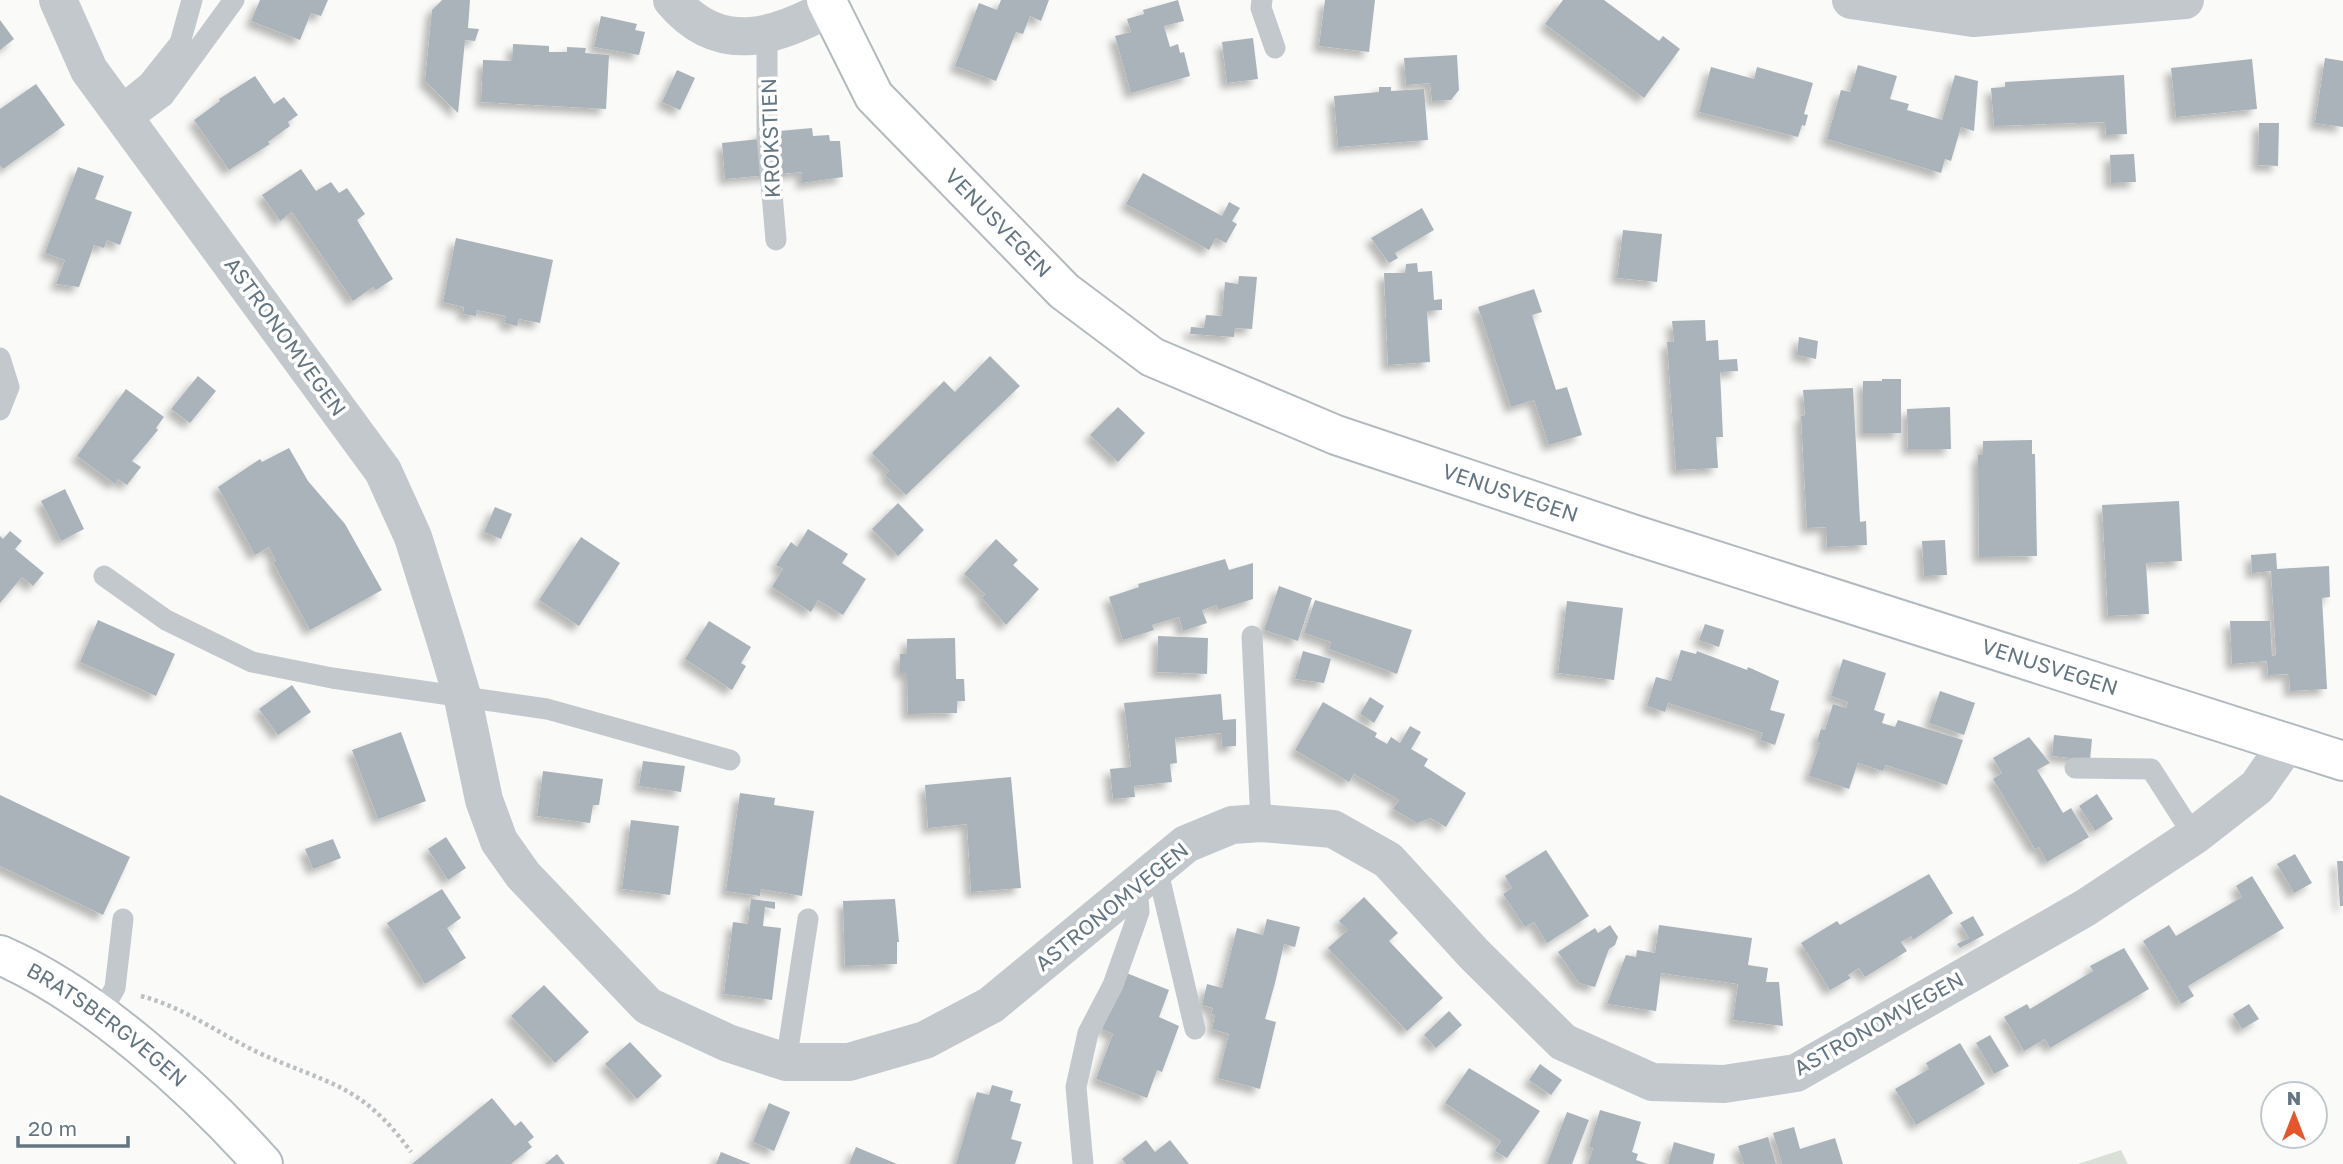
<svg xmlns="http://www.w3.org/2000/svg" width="2343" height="1164" font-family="'Golos Text',sans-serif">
<defs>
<filter id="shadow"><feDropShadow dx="-6" dy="6" stdDeviation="3.5" flood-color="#0004"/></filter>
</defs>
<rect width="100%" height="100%" fill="#fafaf8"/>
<!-- green -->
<polygon fill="#dadfd7" points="2121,1150 2128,1164 2078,1164"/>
<!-- building -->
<g fill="#aab3b9" filter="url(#shadow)">
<polygon points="260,0 328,0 321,16 311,13 300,40 251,21"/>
<polygon points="442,0 470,0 468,28 479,29 475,41 465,40 458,113 425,81 432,10"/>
<polygon points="1001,0 1049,0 1041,21 1030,16 1023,34 1016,32 996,81 955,66 979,3 997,10"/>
<polygon points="1178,0 1184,21 1164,26 1170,47 1178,44 1180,53 1184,52 1190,76 1131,93 1115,36 1131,32 1127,19 1144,14 1143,10"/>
<polygon points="1325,0 1375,0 1369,52 1319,46"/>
<polygon points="1563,0 1604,0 1659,41 1663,36 1680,49 1644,98 1545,24"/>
<polygon points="601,16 637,24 635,30 645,32 639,55 594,47"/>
<polygon points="0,20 14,39 0,50"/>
<polygon points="1253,38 1258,79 1227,83 1222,42"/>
<polygon points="513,44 549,46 549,52 567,52 567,47 586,48 585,53 609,55 606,109 481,102 483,60 512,61"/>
<polygon points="1457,55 1459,90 1451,100 1432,101 1430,83 1406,85 1404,58"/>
<polygon points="2325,58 2343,61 2343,127 2315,123"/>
<polygon points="2252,59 2257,109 2176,117 2171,68"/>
<polygon points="1858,65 1897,76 1890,99 1909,104 1907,110 1942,120 1955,75 1978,81 1974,131 1961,127 1951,161 1945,159 1941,173 1827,139 1841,90 1850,92"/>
<polygon points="1711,67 1754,79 1757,67 1813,83 1804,114 1808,115 1805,126 1802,125 1798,137 1699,112"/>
<polygon points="677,70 695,78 680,110 662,102"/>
<polygon points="2124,75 2127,134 2106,135 2105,122 1994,126 1991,88 2005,87 2005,82"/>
<polygon points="255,76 274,104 284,97 298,115 288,122 290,126 268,142 270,144 229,170 194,120 220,101 219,99"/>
<polygon points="36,84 65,125 3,169 0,165 0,109"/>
<polygon points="1379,87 1391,87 1391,91 1424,89 1428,140 1338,147 1334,96 1379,92"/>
<polygon points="2259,123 2279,123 2278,166 2258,165"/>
<polygon points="812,128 813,136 829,135 830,141 840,141 843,177 802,183 802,172 725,179 722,143 759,139 758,133"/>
<polygon points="2134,154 2136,182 2111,183 2110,155"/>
<polygon points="78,167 104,176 95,199 132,212 120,245 107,240 104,248 94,245 79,287 56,284 65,260 45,253"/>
<polygon points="301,169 316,191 331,182 339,193 347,188 365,214 357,220 393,279 376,290 373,287 353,301 292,212 280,221 262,195"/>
<polygon points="1143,173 1222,216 1229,202 1240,208 1232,221 1237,224 1226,243 1216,238 1209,250 1126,204"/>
<polygon points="1422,208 1434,230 1395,253 1398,258 1389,263 1371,238"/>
<polygon points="1623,230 1662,234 1657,282 1617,278"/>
<polygon points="456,238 553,260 540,323 519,319 517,326 504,323 506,316 477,310 476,316 463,314 464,307 443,302"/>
<polygon points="1417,263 1418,272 1432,271 1434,300 1442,299 1442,310 1427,311 1430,362 1388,365 1384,273 1405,273 1406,264"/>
<polygon points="1239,276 1257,277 1252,329 1235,328 1234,337 1190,334 1191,327 1204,328 1206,315 1222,316 1225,282 1238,284"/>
<polygon points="1534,289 1542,312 1532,315 1556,390 1567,387 1582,435 1549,445 1534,400 1511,407 1478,307"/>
<polygon points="1705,320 1706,341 1718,340 1719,360 1737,359 1738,371 1720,372 1723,437 1716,437 1718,468 1676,470 1667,342 1674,342 1672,321"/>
<polygon points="1799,337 1818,341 1816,359 1797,355"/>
<polygon points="990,356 1020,386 906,495 885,475 889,471 872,453 944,381 955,392"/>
<polygon points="198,376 216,391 190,423 171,409"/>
<polygon points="1882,379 1901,379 1901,433 1863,433 1863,381 1882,381"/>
<polygon points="1853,388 1860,522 1866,521 1867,545 1827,547 1826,527 1807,528 1801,416 1805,415 1803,390"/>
<polygon points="126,389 164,417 156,428 158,430 132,461 141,467 127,485 118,479 115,484 77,456"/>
<polygon points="1118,407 1145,433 1118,462 1090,435"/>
<polygon points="1950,407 1951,449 1908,449 1907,409"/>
<polygon points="2032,440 2032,454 2035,454 2037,556 1979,557 1978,455 1983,455 1983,441"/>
<polygon points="289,448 308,481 345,524 382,590 310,630 273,562 276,561 269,547 255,555 218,487 260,459 262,462"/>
<polygon points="65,489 84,529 61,541 41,501"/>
<polygon points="2179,501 2182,561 2146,563 2149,614 2108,616 2102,505"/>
<polygon points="898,503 924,530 898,556 872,529"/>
<polygon points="495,507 512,514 501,539 484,532"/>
<polygon points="808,529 848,554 842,563 866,579 843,615 818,600 811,612 772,587 783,569 776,565 791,542 797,547"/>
<polygon points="10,531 22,541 15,549 44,573 33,586 22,577 0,603 0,536 3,539"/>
<polygon points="581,537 620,563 579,626 539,600"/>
<polygon points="996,539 1018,560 1013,565 1039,589 1006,625 982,598 985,594 964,574"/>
<polygon points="1945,540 1947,575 1924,576 1922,541"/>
<polygon points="2276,553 2277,569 2329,566 2330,597 2322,598 2327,689 2290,691 2289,674 2268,675 2267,661 2232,664 2230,621 2270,621 2272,656 2276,655 2271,571 2252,573 2251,555"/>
<polygon points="1225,559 1229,570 1253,563 1253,599 1218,610 1217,605 1202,610 1207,623 1183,631 1179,617 1152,625 1154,630 1123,640 1109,597 1139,587 1138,584"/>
<polygon points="1279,586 1312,598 1298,641 1264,630"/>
<polygon points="1315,600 1412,630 1397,674 1329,649 1331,642 1304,633"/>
<polygon points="1567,601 1623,608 1614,680 1558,673"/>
<polygon points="98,620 175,654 156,696 80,662"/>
<polygon points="709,621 751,647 741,663 746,666 732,690 685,659"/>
<polygon points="1705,624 1724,630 1719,647 1699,640"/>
<polygon points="1158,636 1208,638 1207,674 1157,672"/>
<polygon points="955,638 956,679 964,679 965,701 957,701 957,713 908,714 907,673 900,673 900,654 907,654 907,639"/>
<polygon points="1681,650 1696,654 1697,651 1747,670 1748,667 1779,681 1770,710 1785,714 1775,745 1760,740 1763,733 1668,703 1665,712 1647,706 1656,677 1671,681"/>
<polygon points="1303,651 1331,659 1324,683 1295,679"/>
<polygon points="1843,659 1886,673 1874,710 1885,714 1882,723 1895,727 1898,720 1963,740 1947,785 1886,765 1883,771 1858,763 1849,789 1809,776 1820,743 1817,742 1821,729 1825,730 1833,704 1846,708 1848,702 1831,696"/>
<polygon points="292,685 311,712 278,735 259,709"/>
<polygon points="1940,691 1975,703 1964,735 1929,723"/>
<polygon points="1221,694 1223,720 1236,719 1236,746 1222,747 1221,733 1175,738 1177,763 1170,764 1172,782 1134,786 1135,797 1113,799 1110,769 1131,767 1124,703"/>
<polygon points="1370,697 1384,706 1374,723 1360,714"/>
<polygon points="1323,702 1377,733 1375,737 1387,744 1391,737 1400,743 1410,726 1421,732 1411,749 1428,759 1424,766 1466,793 1446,827 1431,818 1417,823 1393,809 1399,800 1385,792 1354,774 1349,782 1295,750"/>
<polygon points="401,732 426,801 378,819 352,750"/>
<polygon points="2054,735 2092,739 2090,760 2052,756"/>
<polygon points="2029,737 2050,763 2037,770 2050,791 2063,813 2071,808 2089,837 2047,862 2039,847 2035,849 1993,779 2002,773 1993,758"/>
<polygon points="643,761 685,766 681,792 639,786"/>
<polygon points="543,771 603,779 599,805 593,805 590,823 537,816"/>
<polygon points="1011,777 1021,888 971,892 967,824 928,828 925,785"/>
<polygon points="740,793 775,798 774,805 814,811 802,896 761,889 760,896 726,891"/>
<polygon points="2097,794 2113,819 2095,831 2079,806"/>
<polygon points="0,795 130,857 103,915 0,866"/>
<polygon points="631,820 679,826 670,895 622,889"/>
<polygon points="446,837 466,868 448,880 428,849"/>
<polygon points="333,839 341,858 313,869 305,849"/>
<polygon points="1546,850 1589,916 1547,943 1534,922 1525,927 1503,894 1512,888 1505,876"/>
<polygon points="2295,854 2312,883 2294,893 2277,864"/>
<polygon points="2337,861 2343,861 2343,906 2340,906"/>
<polygon points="1929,874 1953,913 1913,940 1911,936 1901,942 1907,951 1865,977 1859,968 1848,975 1851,978 1830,990 1801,943 1837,921 1840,925"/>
<polygon points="2252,876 2284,928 2188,986 2194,996 2181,1004 2143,941 2169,925 2176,936 2242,897 2236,886"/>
<polygon points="442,889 461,918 447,928 466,958 425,984 387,923"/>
<polygon points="1364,897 1398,933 1389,941 1443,998 1407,1031 1328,948 1348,930 1339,921"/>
<polygon points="751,899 775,902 775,909 765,907 763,926 781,928 772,1000 724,994 733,922 748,924"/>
<polygon points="895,899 899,942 897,942 897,964 845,966 843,901"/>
<polygon points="1973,916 1984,935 1960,948 1957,944 1969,938 1960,923"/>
<polygon points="1267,919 1300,927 1295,947 1284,944 1275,983 1265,1019 1276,1022 1260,1089 1218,1078 1229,1034 1212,1029 1215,1015 1211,1014 1213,1008 1202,1005 1207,984 1222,988 1237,928 1263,935"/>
<polygon points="1610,925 1618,937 1615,945 1609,949 1595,987 1579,983 1558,952 1595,928 1598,933"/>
<polygon points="1659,925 1752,938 1748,965 1768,968 1766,982 1779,982 1783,1026 1733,1020 1738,984 1661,973 1656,1011 1607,1004 1626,955 1636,957 1637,950 1655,953"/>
<polygon points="2124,948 2149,989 2050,1048 2045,1039 2024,1051 2004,1017 2027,1004 2030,1009 2093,971 2090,966"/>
<polygon points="1124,972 1169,990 1159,1017 1179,1026 1162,1072 1157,1070 1147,1098 1096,1079 1113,1034 1102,1029"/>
<polygon points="544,985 589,1032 555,1063 511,1016"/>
<polygon points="2249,1004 2259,1019 2242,1029 2233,1014"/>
<polygon points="1449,1011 1462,1025 1436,1048 1424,1035"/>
<polygon points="1990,1035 2009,1066 1994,1074 1976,1043"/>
<polygon points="630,1042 662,1076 637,1099 605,1064"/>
<polygon points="1960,1043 1985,1084 1916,1125 1895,1089 1929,1069 1926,1063"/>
<polygon points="1540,1064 1562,1080 1551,1095 1529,1080"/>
<polygon points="1469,1068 1540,1111 1507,1158 1495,1151 1501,1141 1445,1103"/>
<polygon points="992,1085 1013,1091 1010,1101 1021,1104 1011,1139 1022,1142 1015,1164 956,1164 977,1092 989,1095"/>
<polygon points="492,1098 515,1126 521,1121 534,1137 528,1142 532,1147 511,1164 412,1164"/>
<polygon points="769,1103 790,1112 774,1151 753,1142"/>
<polygon points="1600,1110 1641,1122 1632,1152 1638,1154 1636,1160 1648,1164 1588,1164 1593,1148 1589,1147"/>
<polygon points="1567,1112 1589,1120 1572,1164 1547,1164"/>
<polygon points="1794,1127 1800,1149 1835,1138 1843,1164 1782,1164 1773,1133"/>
<polygon points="1768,1137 1776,1164 1744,1164 1738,1146"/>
<polygon points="1146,1140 1155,1152 1170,1140 1189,1164 1126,1164 1122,1159"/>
<polygon points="1674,1142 1715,1154 1713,1164 1668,1164"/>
<polygon points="856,1147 897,1164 849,1164"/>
<polygon points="721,1152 751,1164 716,1164"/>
<polygon points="557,1154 565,1164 545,1164"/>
</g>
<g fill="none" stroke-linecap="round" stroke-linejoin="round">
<defs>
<g id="secondary">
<path id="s1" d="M826 0 874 96 1064 291 1152 357 1336 435 1635 535 2343 761"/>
<path id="s2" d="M0 955C94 996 195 1088 263 1164"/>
</g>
</defs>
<!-- secondary casing -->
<use href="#secondary" stroke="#b3babf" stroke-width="42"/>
<!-- path -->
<path stroke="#bbbfc2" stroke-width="4.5" stroke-dasharray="3.5 3.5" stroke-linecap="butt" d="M141 996C183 1007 218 1033 257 1052 329 1085 361 1083 411 1152"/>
<!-- lane -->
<g stroke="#c3c8cc" stroke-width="21">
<polyline points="1262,0 1261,8 1275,48"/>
<polyline points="767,36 767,136 776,240"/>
<polyline points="117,108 148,83 180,43 192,0"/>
<polyline points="128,123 164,96 234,0"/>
<polyline points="0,358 9,387 0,410"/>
<polyline points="104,576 166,620 252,662 332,678 547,709 730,760"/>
<polyline points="1252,636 1261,823"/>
<polyline points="2075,768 2151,769 2194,836"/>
<polyline points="1157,868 1195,1029"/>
<polyline points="99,1016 115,988 123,919"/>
<polyline points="786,1062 808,919"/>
<polyline points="1083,1164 1076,1087 1088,1033 1113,985 1139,912 1137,883"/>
</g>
<!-- street -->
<g stroke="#c3c8cc" stroke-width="38">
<polyline points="58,0 89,70 383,471 413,537 446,642 463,699 484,800 499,841 523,875 648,1006 728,1043 786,1062 849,1062 925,1040 991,1005 1186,844 1232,825 1261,823 1333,829 1388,860 1474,954 1563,1042 1652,1082 1724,1084 1796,1073 2085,908 2194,836 2257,787 2287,744"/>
<path d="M672 0C719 56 774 38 829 8"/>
<polyline points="1851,0 1973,18 2185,0"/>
</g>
<!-- secondary -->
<use href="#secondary" stroke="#fff" stroke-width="38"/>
</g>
<g text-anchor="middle" stroke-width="7" stroke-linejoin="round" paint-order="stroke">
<!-- street labels -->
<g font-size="21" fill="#657683" stroke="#fff">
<text transform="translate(771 138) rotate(-92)" y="7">KROKSTIEN</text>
<text dy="7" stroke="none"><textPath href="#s1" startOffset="285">VENUSVEGEN</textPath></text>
<text transform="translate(285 337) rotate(54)" y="7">ASTRONOMVEGEN</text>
<text dy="7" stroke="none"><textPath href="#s1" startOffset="873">VENUSVEGEN</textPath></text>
<text dy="7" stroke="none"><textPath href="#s1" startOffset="1440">VENUSVEGEN</textPath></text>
<text transform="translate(1112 907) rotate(-39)" y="7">ASTRONOMVEGEN</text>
<text transform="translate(1879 1024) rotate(-29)" y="7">ASTRONOMVEGEN</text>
<text dy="7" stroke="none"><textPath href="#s2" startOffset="128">BRATSBERGVEGEN</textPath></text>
</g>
</g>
<!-- north arrow -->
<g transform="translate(2294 1115)"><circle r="33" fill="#ffffff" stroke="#c1c8cd" stroke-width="2"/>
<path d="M0-5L12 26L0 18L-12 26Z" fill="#e4572e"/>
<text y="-10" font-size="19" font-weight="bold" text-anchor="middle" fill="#657683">N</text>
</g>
<!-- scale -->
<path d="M18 1136v10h110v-10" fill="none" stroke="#657683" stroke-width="3.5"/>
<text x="28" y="1136" font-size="21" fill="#657683" stroke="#ffffff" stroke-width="5" paint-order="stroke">20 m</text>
</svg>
